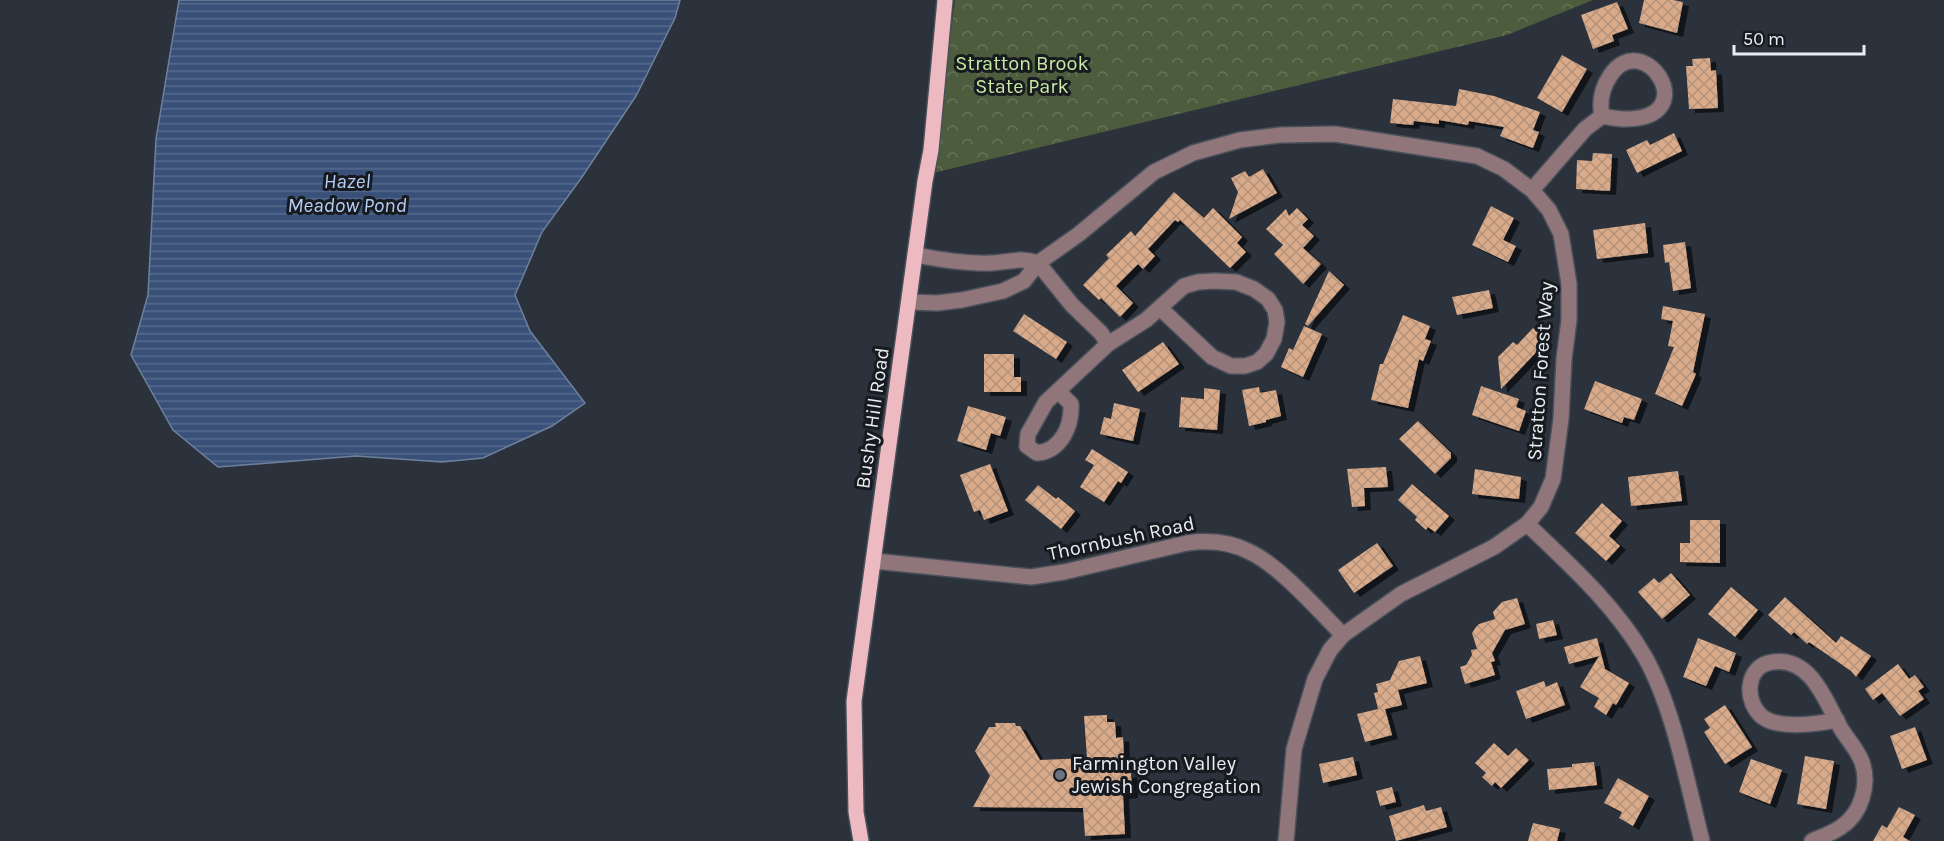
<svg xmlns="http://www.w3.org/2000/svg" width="1944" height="841" font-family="Karla,sans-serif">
<defs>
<pattern id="park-crowns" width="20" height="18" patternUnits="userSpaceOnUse" patternTransform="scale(1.5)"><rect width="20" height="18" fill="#4c5c3d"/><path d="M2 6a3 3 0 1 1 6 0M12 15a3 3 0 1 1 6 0" fill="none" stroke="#66745a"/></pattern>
<pattern id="water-rules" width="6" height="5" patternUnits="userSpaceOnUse" patternTransform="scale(1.5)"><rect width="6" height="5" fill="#395178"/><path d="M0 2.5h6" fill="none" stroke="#566a8c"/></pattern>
<pattern id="building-cross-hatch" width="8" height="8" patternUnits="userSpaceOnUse" patternTransform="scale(1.5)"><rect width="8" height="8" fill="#daab8b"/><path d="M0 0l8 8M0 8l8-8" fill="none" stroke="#b5927a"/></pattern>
<filter id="shadow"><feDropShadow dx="6" dy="4" stdDeviation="0" flood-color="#0009"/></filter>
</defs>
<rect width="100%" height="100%" fill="#2b323c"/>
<!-- park -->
<polygon fill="url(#park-crowns)" points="955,0 1593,0 1507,35 929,174 934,158"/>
<!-- water -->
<polygon fill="url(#water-rules)" stroke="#6e809d" stroke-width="1.5" points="179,0 680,0 675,18 636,96 582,177 542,232 515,295 530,331 585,403 552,426 483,458 442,462 356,456 218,467 173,430 131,355 148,295 156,139"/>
<!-- building -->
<g fill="url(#building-cross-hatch)" filter="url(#shadow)">
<polygon points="1644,0 1673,0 1683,2 1677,33 1639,23"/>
<polygon points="1617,2 1628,29 1612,35 1614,41 1593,49 1581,15"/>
<polygon points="1562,55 1587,69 1562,112 1537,98"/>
<polygon points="1710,58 1711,71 1716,70 1718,108 1689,109 1686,66 1693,66 1692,59"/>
<polygon points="1459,89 1494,96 1540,112 1533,130 1539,132 1533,148 1500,136 1504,127 1469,121 1468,125 1439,120 1439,124 1414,121 1413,125 1390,123 1393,99 1456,106"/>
<polygon points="1674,133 1682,151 1637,173 1626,150 1647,140 1650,145"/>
<polygon points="1593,153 1612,154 1610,191 1576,189 1577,160 1592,161"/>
<polygon points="1263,169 1277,193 1229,219 1238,192 1231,178 1245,171 1249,177"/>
<polygon points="1174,192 1204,218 1213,208 1242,237 1237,243 1246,252 1230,268 1180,220 1178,222 1175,220 1148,249 1155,256 1143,269 1138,264 1116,286 1133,303 1120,317 1101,298 1099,300 1083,285 1109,258 1106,255 1131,231 1135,236"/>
<polygon points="1491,206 1514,218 1503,240 1516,246 1508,262 1472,245"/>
<polygon points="1297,208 1308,219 1302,225 1314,236 1303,248 1321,264 1303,284 1274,254 1283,245 1266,229 1286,209 1289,216"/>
<polygon points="1645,223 1648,253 1597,259 1593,230"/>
<polygon points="1685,242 1691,288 1673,291 1669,262 1665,263 1663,245"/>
<polygon points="1329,271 1344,285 1308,326 1305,324"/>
<polygon points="1489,290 1493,308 1457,315 1452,297"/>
<polygon points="1663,306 1705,314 1693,372 1696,374 1682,406 1655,394 1674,347 1668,346 1673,321 1661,319"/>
<polygon points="1024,314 1067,342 1056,359 1013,331"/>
<polygon points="1403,315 1430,326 1425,339 1431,341 1423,361 1419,359 1408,408 1371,400 1380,364 1383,364"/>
<polygon points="1304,326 1322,334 1303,377 1281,367 1289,348 1293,350"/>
<polygon points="1533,328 1547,341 1501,389 1498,357 1513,342 1517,345"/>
<polygon points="1163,342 1179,364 1138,392 1122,370"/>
<polygon points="984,354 1014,354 1014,377 1021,377 1021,392 984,392"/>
<polygon points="1595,381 1642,399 1634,420 1624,417 1622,423 1584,409"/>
<polygon points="1481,386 1519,399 1516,407 1526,411 1519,431 1472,415"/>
<polygon points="1259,387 1260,393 1276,390 1281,416 1266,420 1266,422 1249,426 1242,390"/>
<polygon points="1204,388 1220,390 1217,430 1179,427 1181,397 1204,399"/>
<polygon points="1114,403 1140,409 1133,441 1100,434 1104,417 1111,419"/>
<polygon points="968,406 1006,417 1000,436 991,433 986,450 957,441"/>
<polygon points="1418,421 1451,453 1451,458 1435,474 1399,439"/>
<polygon points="1092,449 1128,472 1121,483 1118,481 1104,502 1080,487 1094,465 1085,460"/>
<polygon points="990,464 1008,511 984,520 980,510 974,512 960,475"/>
<polygon points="1386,467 1388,487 1364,488 1365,506 1352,507 1347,469"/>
<polygon points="1475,469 1521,477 1519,499 1472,494"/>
<polygon points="1678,471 1682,501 1631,506 1628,477"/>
<polygon points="1412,484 1449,516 1435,532 1428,527 1426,530 1415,520 1417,517 1398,500"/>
<polygon points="1038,485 1056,499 1058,497 1075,511 1061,529 1025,500"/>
<polygon points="1602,503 1622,521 1609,536 1620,546 1606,561 1575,533"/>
<polygon points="1690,520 1720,520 1720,563 1680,562 1680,543 1690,543"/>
<polygon points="1377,543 1393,566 1354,593 1338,570"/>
<polygon points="1671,573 1690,595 1662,619 1638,592 1654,578 1659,583"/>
<polygon points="1731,587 1758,610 1735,637 1708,614"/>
<polygon points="1785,597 1836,643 1841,636 1871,656 1856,677 1851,671 1809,642 1807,644 1794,632 1791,635 1768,615"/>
<polygon points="1517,598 1525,624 1505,630 1492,653 1495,661 1491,662 1495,675 1465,684 1460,667 1466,665 1472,655 1471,650 1477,649 1472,633 1476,627 1479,624 1495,619 1493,612 1502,602"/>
<polygon points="1553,620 1557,635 1539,639 1536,624"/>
<polygon points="1597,638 1605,669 1629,683 1616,705 1613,703 1606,715 1594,707 1599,698 1580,687 1599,656 1569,664 1564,647"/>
<polygon points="1698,638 1736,653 1729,672 1715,666 1706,686 1683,677"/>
<polygon points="1420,656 1427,683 1398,690 1402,705 1385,709 1392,735 1365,742 1357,714 1378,709 1374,693 1378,692 1376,684 1390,680 1399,661"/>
<polygon points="1898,664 1909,679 1915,675 1924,687 1918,691 1924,699 1900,716 1882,693 1873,700 1865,689"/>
<polygon points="1544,681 1546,687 1557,682 1565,705 1526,719 1516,691"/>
<polygon points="1725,705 1752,747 1725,764 1704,732 1710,728 1704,719"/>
<polygon points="1107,715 1107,722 1115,722 1116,738 1123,737 1125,774 1131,773 1132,794 1123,795 1125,834 1085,836 1083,808 973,807 990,776 975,751 989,727 996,727 995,723 1015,723 1016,726 1020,726 1040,760 1087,758 1084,716"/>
<polygon points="1915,727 1927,760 1902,769 1890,736"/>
<polygon points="1494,743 1508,756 1516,748 1529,760 1501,788 1495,782 1492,786 1482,777 1486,773 1475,763"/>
<polygon points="1805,756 1834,761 1826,809 1797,804"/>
<polygon points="1353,757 1357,775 1323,783 1319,764"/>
<polygon points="1751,759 1782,770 1770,804 1739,792"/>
<polygon points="1594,762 1597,785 1549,790 1547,769 1572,767 1572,764"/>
<polygon points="1618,778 1649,796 1633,826 1619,818 1622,812 1604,803"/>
<polygon points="1392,787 1396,802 1380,806 1376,791"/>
<polygon points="1424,805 1426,811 1441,807 1447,827 1396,841 1389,816"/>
<polygon points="1899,807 1915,815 1903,837 1910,841 1873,841 1882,825 1887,828"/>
<polygon points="1533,823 1560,829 1557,841 1528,841"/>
</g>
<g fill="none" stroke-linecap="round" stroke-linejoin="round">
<defs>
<g id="minor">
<path d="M1532 190 1585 129 1602 116C1609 117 1617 119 1625 119 1706 119 1643 25 1610 76 1602 88 1599 101 1602 116"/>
<path d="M916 255C941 260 966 264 992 263 1011 262 1018 257 1038 263"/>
<polyline points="1038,263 1072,305 1101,333 1108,344"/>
<polyline points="909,302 937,303 962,300 1003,291 1024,281 1038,263 1079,234 1154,172 1193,153 1240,140 1280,135 1335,134 1477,156 1504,169 1532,190 1549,210 1561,234 1569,284 1569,320 1564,359 1561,419 1553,479 1541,507 1527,524 1494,547 1401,594 1343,635 1330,650 1315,679 1294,749 1286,841"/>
<path d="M1058 391 1071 404C1072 426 1061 451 1037 453L1027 446 1028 434 1046 402 1108 344 1146 320 1184 286 1198 282 1214 281 1236 282 1254 289 1268 299 1275 310 1277 322 1274 339 1266 354 1257 362 1245 366H1231L1212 357 1160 308"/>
<path d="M1527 524C1570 565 1615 605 1645 657 1674 709 1687 783 1702 841"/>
<path d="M874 561 1031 577 1064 572 1187 543C1208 540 1231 542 1250 552 1280 566 1319 611 1343 635"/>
<path d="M1812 841C1821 837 1833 833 1841 827 1861 814 1870 785 1862 762 1857 749 1847 739 1840 727 1825 700 1811 657 1773 662 1745 665 1743 703 1764 718 1781 729 1818 724 1837 720"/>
</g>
<polyline id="major" points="861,841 856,812 854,701 925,181 931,150 945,0"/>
</defs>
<!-- minor casing -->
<use href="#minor" stroke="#495059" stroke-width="18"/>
<!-- major casing -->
<use href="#major" stroke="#495059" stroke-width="18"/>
<!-- minor -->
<use href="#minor" stroke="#90767a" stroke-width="15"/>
<!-- major -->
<use href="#major" stroke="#eebac1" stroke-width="15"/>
</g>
<!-- markers -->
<circle fill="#6b7280" stroke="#171a1e" stroke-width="2" cx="1060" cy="775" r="6"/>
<g text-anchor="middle" stroke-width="6" stroke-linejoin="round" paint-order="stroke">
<!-- park labels -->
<g font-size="20" fill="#c6eaa3" stroke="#171a1e">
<text x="1022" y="70">Stratton Brook<tspan x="1022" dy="23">State Park</tspan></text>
</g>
<!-- street labels -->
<g font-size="20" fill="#e8edf3" stroke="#171a1e">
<text transform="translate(1540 371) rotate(-86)" y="7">Stratton Forest Way</text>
<text transform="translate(872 418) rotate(-82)" y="7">Bushy Hill Road</text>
<text transform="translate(1121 538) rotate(-12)" y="7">Thornbush Road</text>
</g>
<!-- poi labels -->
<g font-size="20" fill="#e8edf3" stroke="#171a1e" text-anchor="start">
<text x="1072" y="770">Farmington Valley<tspan x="1072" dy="23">Jewish Congregation</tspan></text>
</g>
<!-- water labels -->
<g font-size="21" font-style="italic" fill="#b5cef5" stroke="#171a1e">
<text x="347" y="188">Hazel<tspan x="347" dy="24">Meadow Pond</tspan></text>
</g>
</g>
<!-- scale -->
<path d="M1734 45v9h130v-9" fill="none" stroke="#e8edf3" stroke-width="3"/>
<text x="1743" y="45" font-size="18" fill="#e8edf3" stroke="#171a1e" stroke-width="4.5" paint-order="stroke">50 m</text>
</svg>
